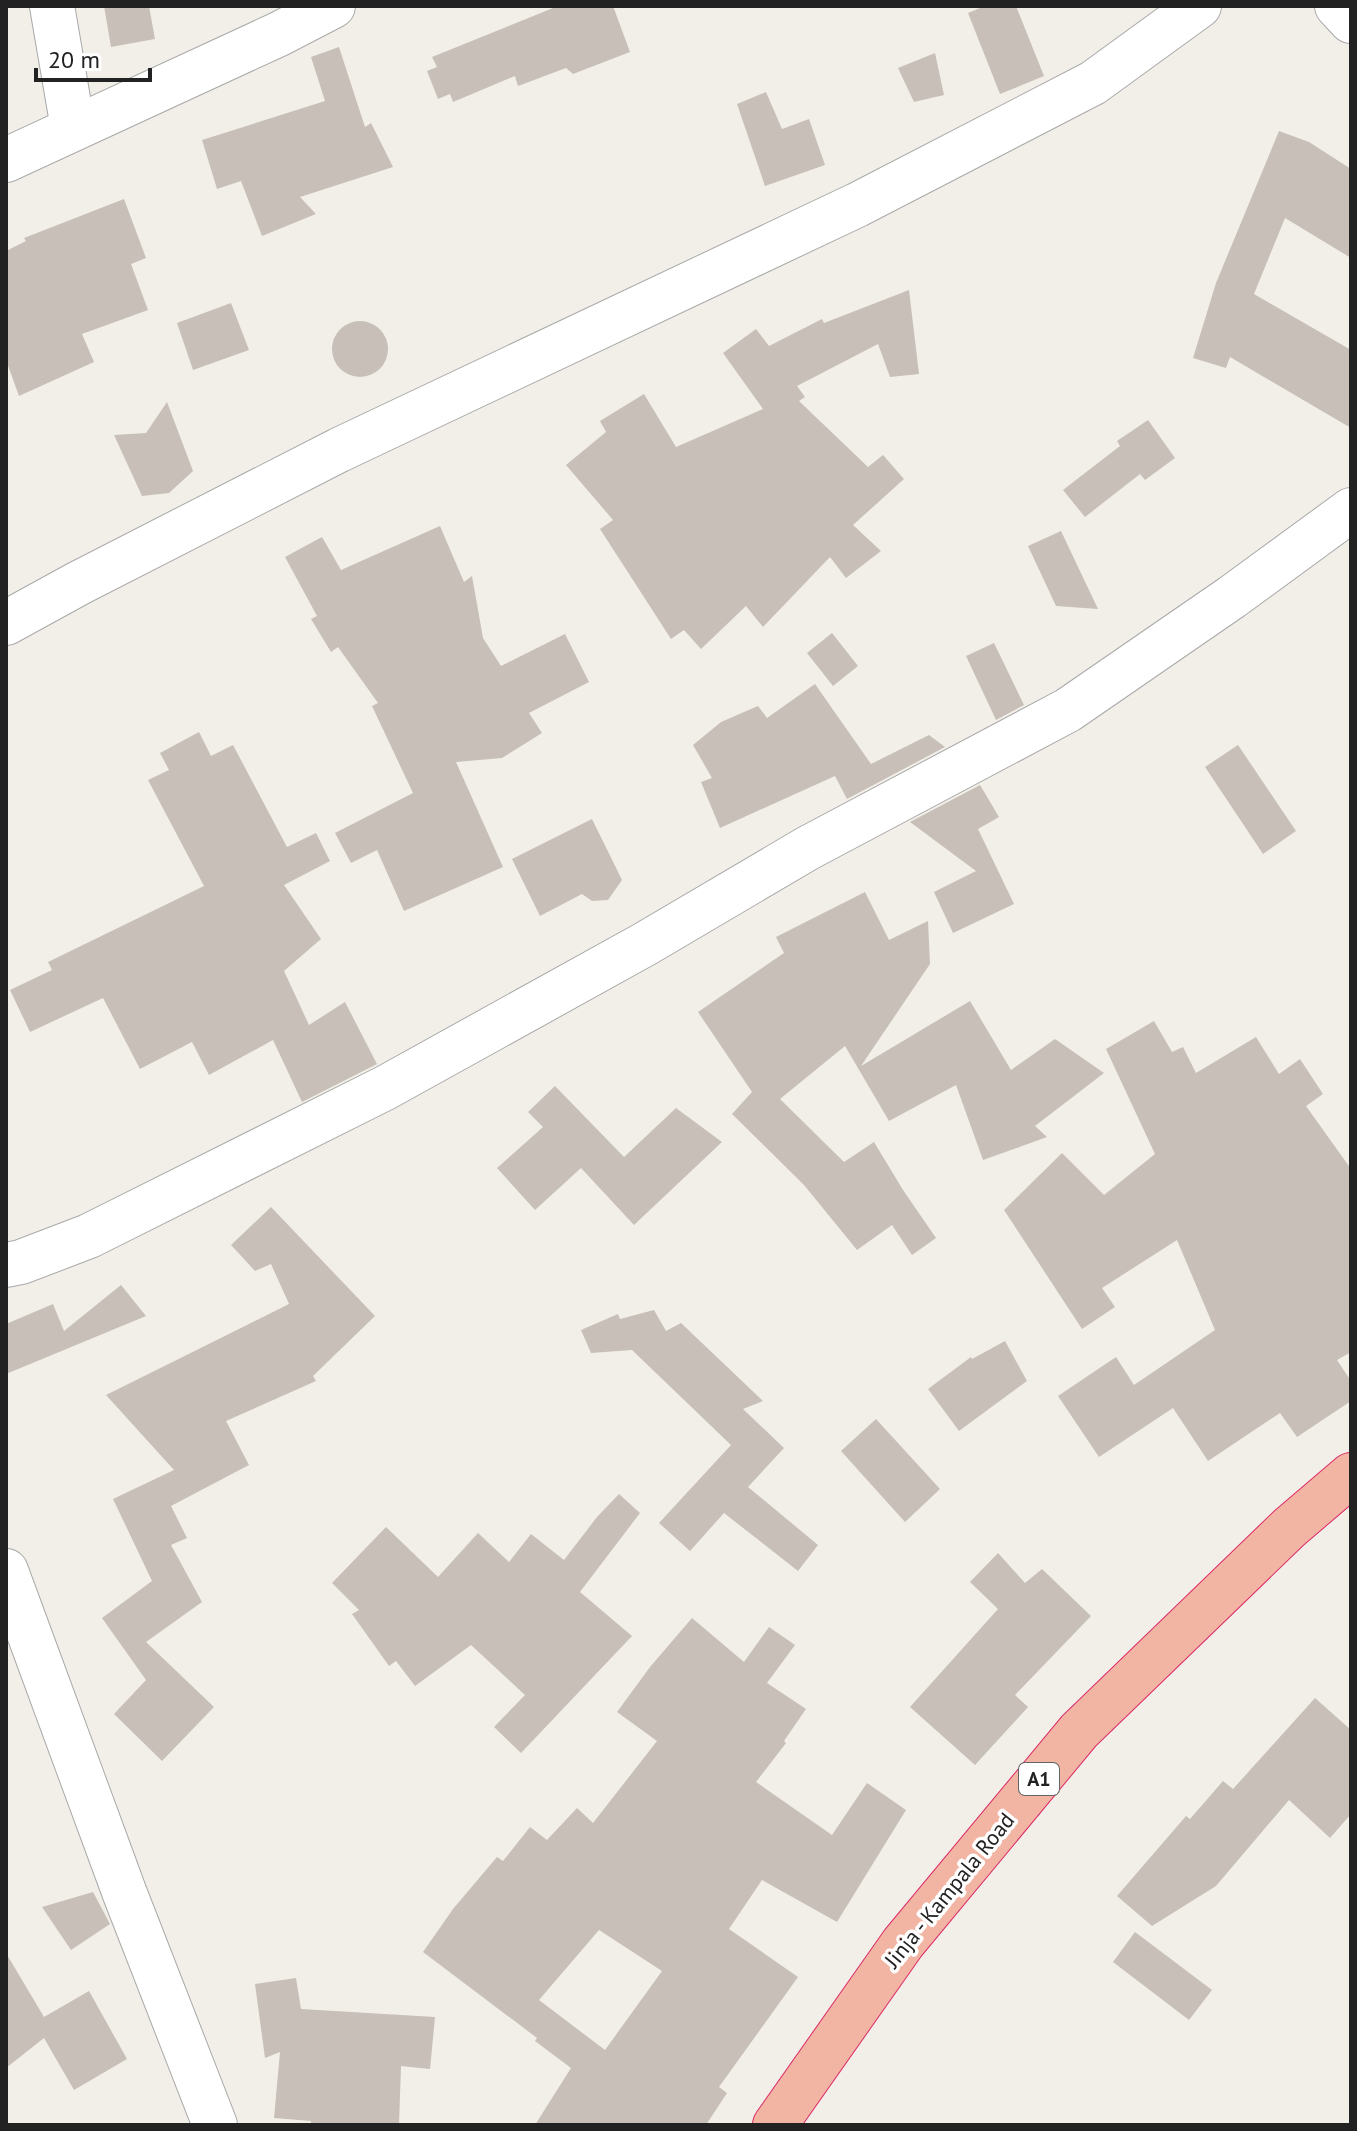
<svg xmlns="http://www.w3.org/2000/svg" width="1357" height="2131" font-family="'PT Sans',sans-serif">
<rect width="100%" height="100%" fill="#f2efe9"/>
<!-- building -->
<g fill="#c7bfb8" fill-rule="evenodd">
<polygon points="104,6 149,6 155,39 111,47"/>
<polygon points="558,6 613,6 630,52 573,74 566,68 518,86 515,76 453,102 450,94 438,99 427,71 437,67 432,57"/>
<polygon points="985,6 1016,6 1044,76 1000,94 968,13"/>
<polygon points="339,47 365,127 371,123 393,167 300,197 316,214 262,236 241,181 217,189 202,140 325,101 311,57"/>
<polygon points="935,53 944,95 914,102 898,68"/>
<polygon points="766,92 782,129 809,119 825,165 765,186 737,104"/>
<polygon points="1279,131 1309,142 1351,169 1351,258 1285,218 1254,294 1351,350 1351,428 1230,357 1226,368 1193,358 1216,283"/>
<polygon points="124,199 146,258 131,264 148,310 82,334 94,362 19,396 6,360 6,251 26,241 24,238"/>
<polygon points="909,290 919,374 890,377 878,344 797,386 805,397 799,401 868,467 883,455 904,479 853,525 881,551 846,578 830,557 763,627 746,606 701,649 684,630 671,639 600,529 613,520 566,465 606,432 600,421 644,394 676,447 763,409 723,353 756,329 769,346 822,319 824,323"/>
<polygon points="231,303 249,350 193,370 177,323"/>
<circle cx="360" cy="349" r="28"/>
<polygon points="167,402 193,471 169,493 142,496 114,435 146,433"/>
<polygon points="1148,420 1175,458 1145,480 1140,474 1085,517 1063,490 1120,446 1117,441"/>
<polygon points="440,526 464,582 472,576 483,638 501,666 565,634 589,682 529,713 542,733 502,758 456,762 503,867 404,911 377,850 351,863 335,833 413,793 372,706 378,703 338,647 331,652 311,619 317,616 285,557 322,537 341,570"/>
<polygon points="1061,531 1098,609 1056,606 1028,546"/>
<polygon points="832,633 858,666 833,686 807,653"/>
<polygon points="994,643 1024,705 996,720 966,656"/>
<polygon points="815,684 871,764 929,735 945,747 847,799 835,776 720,828 701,782 712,778 693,745 721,722 758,706 767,718"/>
<polygon points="199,732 211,756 233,745 287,847 316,833 330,861 284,885 321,939 284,971 309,1025 345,1002 377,1064 302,1102 273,1040 209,1075 192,1042 140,1069 103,998 30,1032 10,990 52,970 48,962 204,886 148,780 169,770 160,753"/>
<polygon points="1238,745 1296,831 1263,854 1205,767"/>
<polygon points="980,785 999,817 978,829 1014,904 953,933 934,892 976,871 910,822"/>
<polygon points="592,819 622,880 608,900 592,901 582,894 540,916 512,859"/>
<polygon points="865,892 889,940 928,921 930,964 861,1066 970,1001 1011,1070 1055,1039 1104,1073 1035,1126 1047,1137 983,1160 956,1085 889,1121 845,1046 780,1099 844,1162 874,1142 903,1190 936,1238 912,1255 892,1225 857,1250 804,1185 732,1114 752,1092 698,1012 784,953 776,937"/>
<polygon points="1154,1021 1172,1052 1183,1047 1196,1073 1256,1037 1279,1074 1300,1059 1323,1094 1306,1106 1351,1169 1351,1352 1337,1360 1351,1381 1351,1401 1297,1437 1280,1413 1208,1461 1173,1408 1099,1457 1058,1396 1116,1357 1134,1385 1215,1330 1177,1240 1102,1288 1115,1307 1082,1329 1004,1210 1062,1153 1104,1195 1155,1154 1106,1049"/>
<polygon points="555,1086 624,1157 676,1108 722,1142 634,1225 581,1168 535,1210 497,1168 543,1127 528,1112"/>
<polygon points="271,1207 375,1316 313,1376 316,1381 226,1421 249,1465 171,1506 187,1538 171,1545 202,1602 146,1642 214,1707 162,1761 114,1714 146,1680 102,1618 152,1581 113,1499 174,1470 106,1395 289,1304 271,1264 255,1271 231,1245"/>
<polygon points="121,1285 146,1316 6,1374 6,1324 53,1304 64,1331"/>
<polygon points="654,1310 666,1331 681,1323 763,1401 743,1409 784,1448 748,1487 818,1545 798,1571 724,1513 690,1551 659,1523 731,1445 632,1350 591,1353 581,1330 618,1314 620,1319"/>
<polygon points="1005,1341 1027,1381 959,1431 928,1389 971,1357 972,1359"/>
<polygon points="876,1419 940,1489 905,1522 841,1451"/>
<polygon points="619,1494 640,1513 580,1592 632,1636 521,1753 494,1727 525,1695 471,1645 415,1686 396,1661 389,1666 352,1614 359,1610 332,1583 386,1527 438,1577 478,1533 509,1562 531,1534 564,1560 597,1517"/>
<polygon points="998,1553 1025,1583 1042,1569 1091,1616 1015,1695 1028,1707 975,1765 910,1707 998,1609 970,1582"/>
<path d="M692 1618 744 1662 769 1627 795 1645 767 1683 806 1709 784 1741 786 1743 756 1782 832 1835 867 1783 906 1810 837 1922 762 1880 729 1929 798 1977 719 2087 727 2093 706 2125H535L571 2068 535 2041 537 2038 423 1952 453 1909 497 1857 503 1861 530 1827 547 1840 577 1808 593 1823 657 1741 617 1712 650 1667ZM599 1930 662 1971 605 2050 539 2000Z"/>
<polygon points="1315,1698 1351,1730 1351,1814 1330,1838 1289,1800 1216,1886 1152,1926 1117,1896 1186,1816 1190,1819 1223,1781 1233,1789"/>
<polygon points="93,1892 110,1924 71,1950 42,1907"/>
<polygon points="1135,1932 1212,1990 1189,2020 1113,1962"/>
<polygon points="6,1953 44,2017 89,1991 127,2059 74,2090 44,2038 6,2068"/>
<polygon points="296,1978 301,2009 435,2017 430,2069 401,2066 399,2125 311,2125 311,2121 274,2118 280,2052 265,2058 255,1984"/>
</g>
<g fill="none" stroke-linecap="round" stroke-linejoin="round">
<defs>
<g id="minor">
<polyline points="52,6 73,128"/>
<polyline points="1337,6 1351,21"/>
<polyline points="6,160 279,34 333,6"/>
<polyline points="6,623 79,583 339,450 857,205 1093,83 1199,6"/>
<polyline points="6,1265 21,1262 89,1236 385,1088 645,944 808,848 1068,710 1232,597 1351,510"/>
<polyline points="6,1571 125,1894 215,2125"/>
</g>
<polyline id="trunk" points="775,2125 903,1943 1079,1731 1289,1528 1351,1475"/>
</defs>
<!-- minor casing -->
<use href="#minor" stroke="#a9a9a9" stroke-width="46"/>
<!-- trunk casing -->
<use href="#trunk" stroke="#dc2a67" stroke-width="46"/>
<!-- minor -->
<use href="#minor" stroke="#fff" stroke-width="44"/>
<!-- trunk -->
<use href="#trunk" stroke="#f2b4a3" stroke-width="44"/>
</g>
<g text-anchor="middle" stroke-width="7" stroke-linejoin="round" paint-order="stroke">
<!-- shield labels -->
<rect fill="#fff" stroke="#646464" stroke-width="2" x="1019" y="1763" width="40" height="32" rx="6"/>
<g font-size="20" font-weight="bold" fill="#222">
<text x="1039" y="1786">A1</text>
</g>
<!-- street labels -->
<g font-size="22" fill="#222" stroke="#fff">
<text transform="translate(949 1890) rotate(-51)" y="8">Jinja - Kampala Road</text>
</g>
</g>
<!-- border -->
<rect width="1357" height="2131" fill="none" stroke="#222222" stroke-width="16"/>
<!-- scale -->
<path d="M36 68v12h114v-12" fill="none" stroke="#222222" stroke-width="4"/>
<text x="48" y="68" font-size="24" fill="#222222" stroke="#ffffff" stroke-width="6" paint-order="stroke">20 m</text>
</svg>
